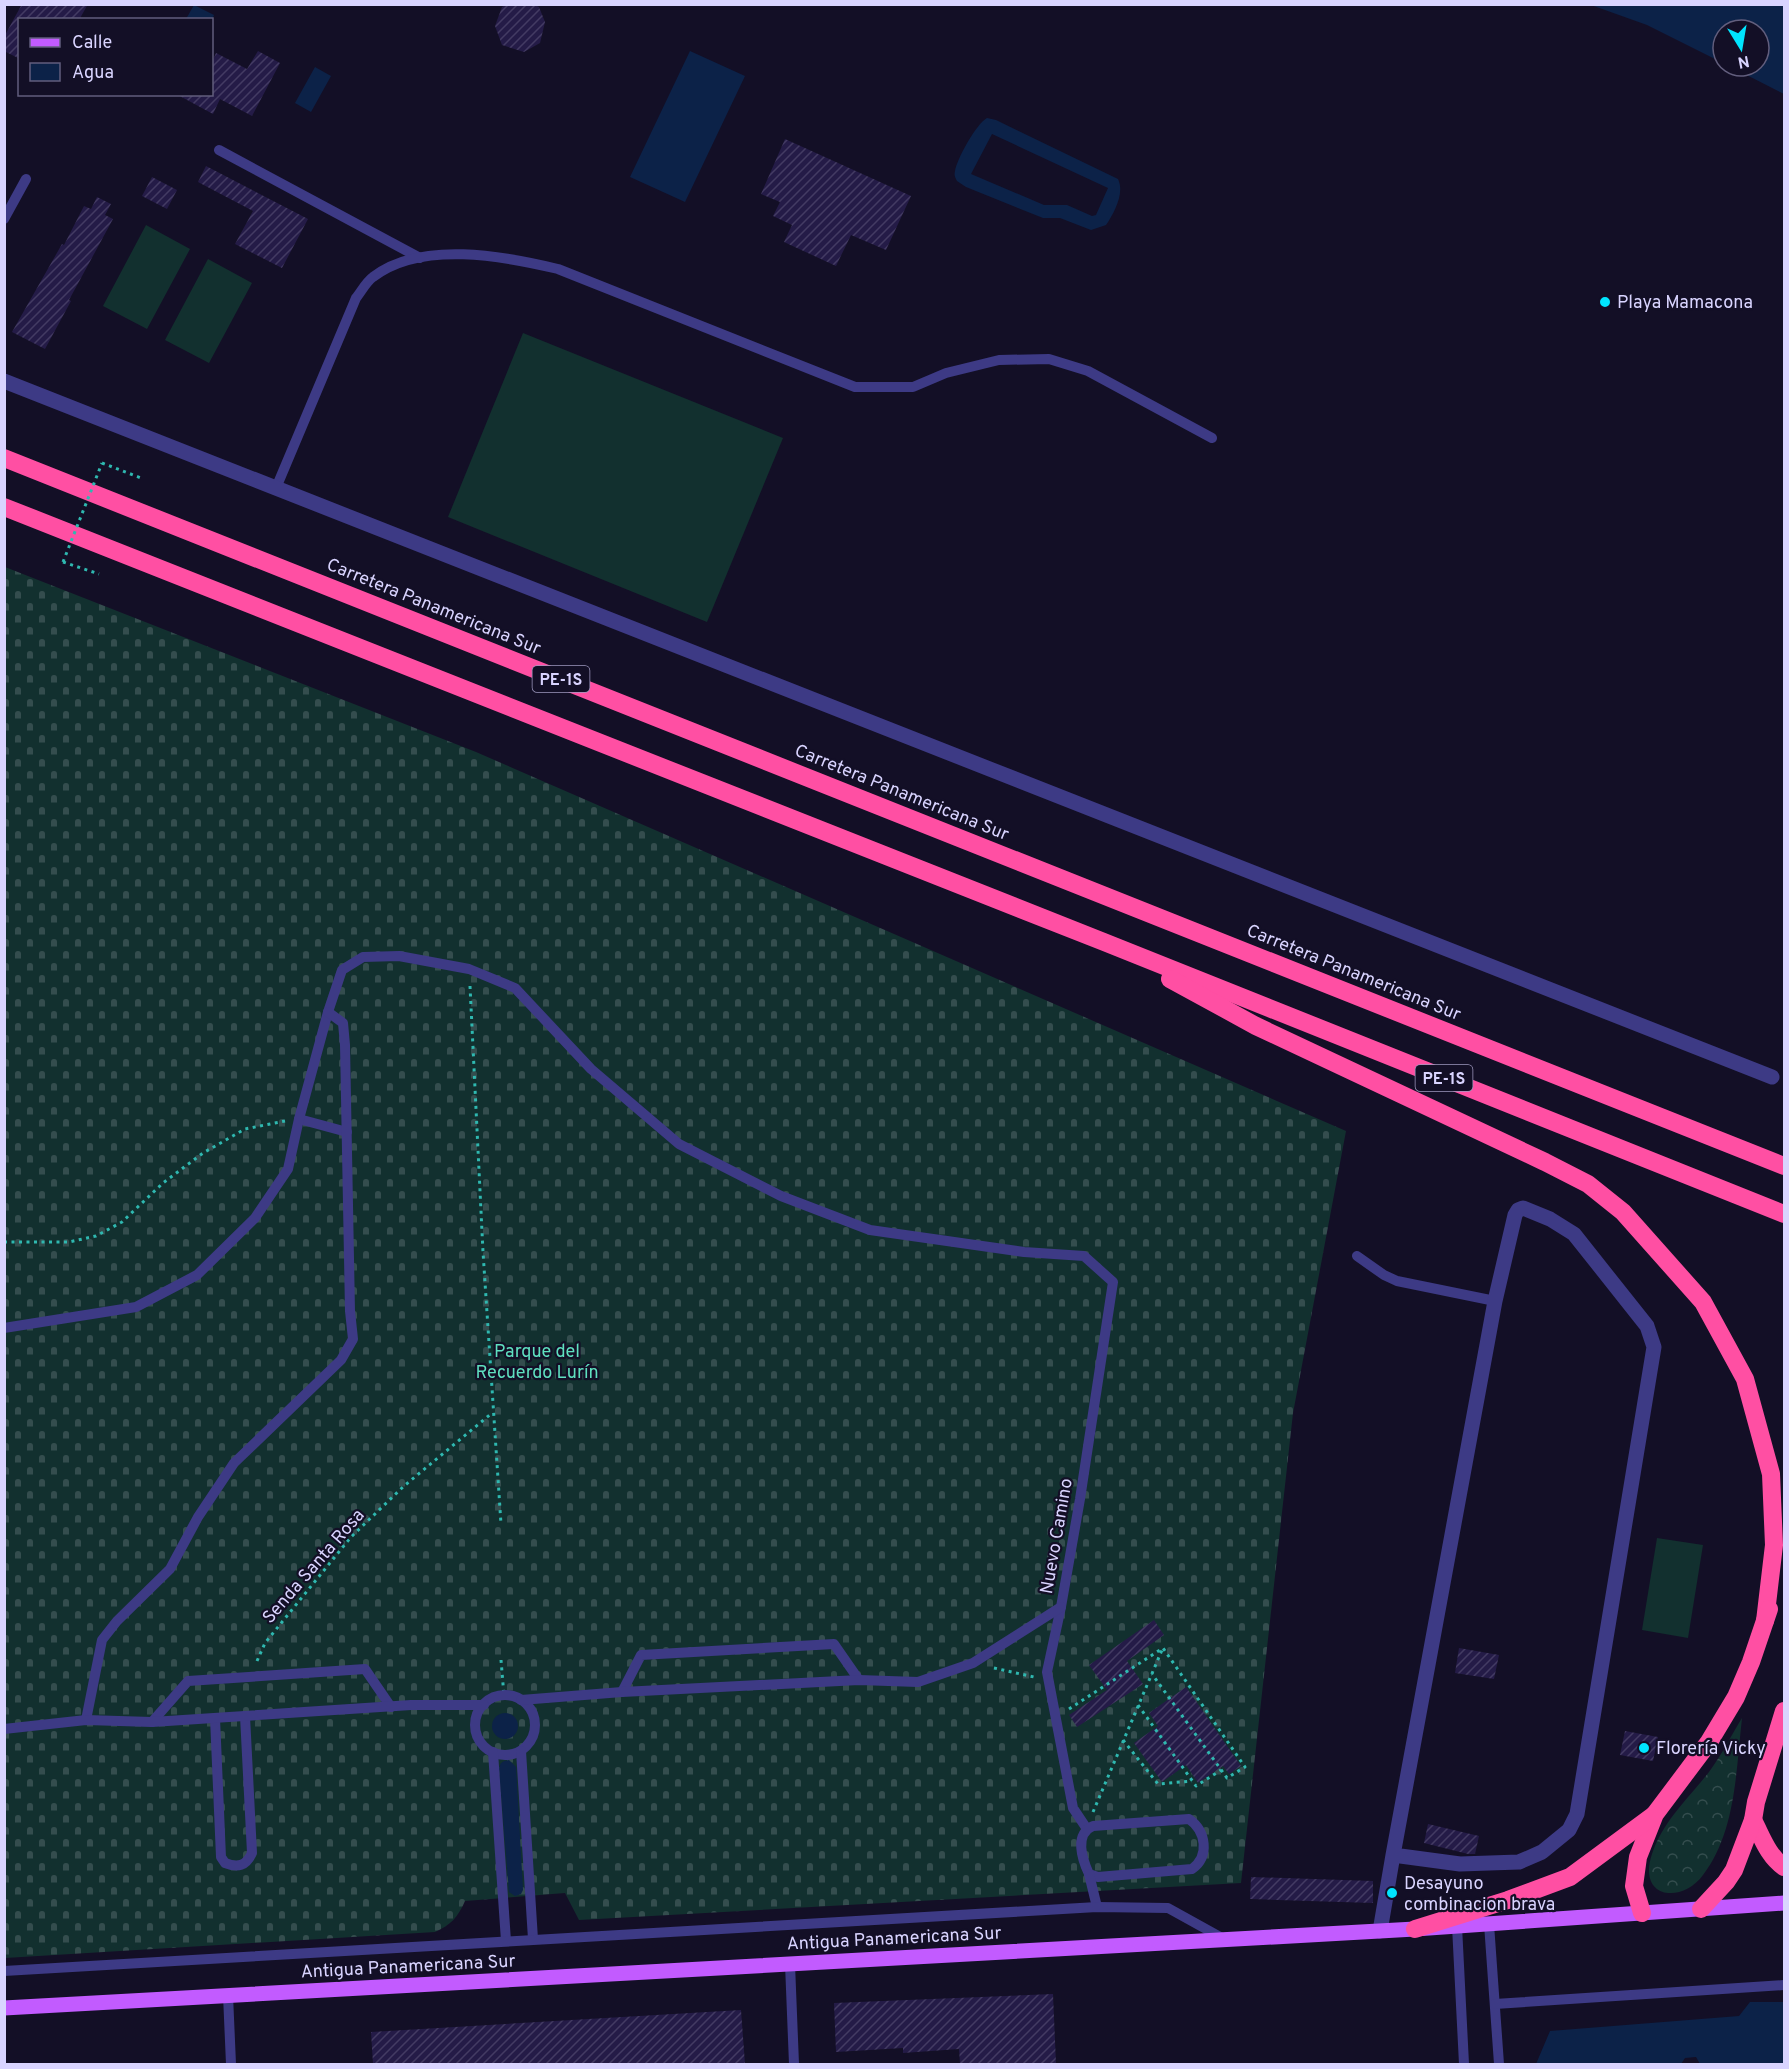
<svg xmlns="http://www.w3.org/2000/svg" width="1789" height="2069" font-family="Overpass,sans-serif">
<defs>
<pattern id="forest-crowns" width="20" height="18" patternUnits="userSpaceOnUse" patternTransform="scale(1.5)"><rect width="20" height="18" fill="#12302f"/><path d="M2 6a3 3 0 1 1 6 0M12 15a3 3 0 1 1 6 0" fill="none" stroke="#344d4e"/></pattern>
<pattern id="cemetery-stones" width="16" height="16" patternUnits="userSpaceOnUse" patternTransform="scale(1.5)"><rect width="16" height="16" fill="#12302f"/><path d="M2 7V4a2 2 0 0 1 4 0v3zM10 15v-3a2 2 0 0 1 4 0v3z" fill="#344d4e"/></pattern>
<pattern id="building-hatch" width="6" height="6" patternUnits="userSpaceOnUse" patternTransform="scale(1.5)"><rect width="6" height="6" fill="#241b47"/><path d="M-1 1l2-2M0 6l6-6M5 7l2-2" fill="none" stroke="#433b63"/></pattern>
</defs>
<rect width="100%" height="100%" fill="#130f26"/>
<!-- forest -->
<path fill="url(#forest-crowns)" d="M1742 1718C1736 1770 1736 1832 1703 1875 1682 1904 1637 1899 1652 1854 1663 1821 1688 1799 1709 1772 1721 1756 1731 1736 1742 1718Z"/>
<!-- cemetery -->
<path fill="url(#cemetery-stones)" d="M5 567 476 752 1346 1131 1293 1413 1241 1883 579 1920 565 1893 465 1901C458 1917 451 1925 435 1932L5 1958Z"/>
<!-- pitch -->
<g fill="#12302f">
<polygon points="146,225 190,249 147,329 103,306"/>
<polygon points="208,259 252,283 209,363 165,340"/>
<polygon points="523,333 783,438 707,622 448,517"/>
<polygon points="1657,1538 1703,1545 1688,1638 1642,1630"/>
</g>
<!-- water -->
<g fill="#0c2248" fill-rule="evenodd">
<polygon points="194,5 214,15 212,20 186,19"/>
<polygon points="1591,5 1784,5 1784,94 1729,66 1759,66 1759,30 1723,30 1723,63 1647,25"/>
<polygon points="690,51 745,76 685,202 630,177"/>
<polygon points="315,67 331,76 311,112 295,103"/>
<path d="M987 118 996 120 1118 179C1125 193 1114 213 1106 225L1091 230 1060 218H1043L966 187 957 181C955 177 954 176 955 171 957 159 976 124 987 118ZM992 134 1108 188 1096 215 1092 216 1067 205H1044L971 174Z"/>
<circle cx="505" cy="1726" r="13"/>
<path d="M509 1760 516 1767 523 1890 521 1894 515 1896 509 1892 499 1769C500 1762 503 1761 509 1760Z"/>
<polygon points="1750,2002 1784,2002 1784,2064 1700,2064 1696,2057 1685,2058 1681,2064 1536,2064 1550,2031 1739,2016"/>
</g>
<!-- building -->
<g fill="url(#building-hatch)">
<polygon points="22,4 88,4 79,20 20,20 20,59 4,51 4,37"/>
<polygon points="508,4 533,4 539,7 545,22 540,43 524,52 502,45 495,26 502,7"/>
<polygon points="258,51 280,63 252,116 220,99 213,114 176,94 212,94 212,62 216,53 247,69"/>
<polygon points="785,139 911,196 886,250 851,235 836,266 784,242 792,225 773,216 780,202 761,194"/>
<polygon points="206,166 308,219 282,268 235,244 253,211 198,182"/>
<polygon points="152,177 177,190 167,209 142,196"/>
<polygon points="97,197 111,204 105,215 113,219 69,300 71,301 45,349 12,332 62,244 64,245 84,206 91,209"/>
<polygon points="1154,1620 1164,1635 1127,1661 1143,1684 1077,1727 1069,1715 1107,1690 1089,1665"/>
<polygon points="1459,1648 1499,1655 1494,1679 1455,1673"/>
<polygon points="1186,1687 1241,1766 1229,1774 1223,1766 1198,1783 1186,1765 1162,1782 1134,1743 1158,1726 1149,1713"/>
<polygon points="1625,1731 1658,1737 1653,1761 1620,1755"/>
<polygon points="1428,1824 1479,1836 1475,1854 1468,1854 1424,1843"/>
<polygon points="1251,1877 1373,1881 1373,1903 1250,1899"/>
<polygon points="1053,1994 1056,2064 960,2064 959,2049 903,2053 903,2048 836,2052 834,2003"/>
<polygon points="741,2010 745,2064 373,2064 371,2032"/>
</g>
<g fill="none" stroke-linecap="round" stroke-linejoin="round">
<!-- path -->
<g stroke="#2fb8b0" stroke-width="3" stroke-dasharray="3 4.5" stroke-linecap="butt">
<polyline points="102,463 141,478"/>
<polyline points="63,562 99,574"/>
<polyline points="470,986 483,1252 501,1524"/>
<polyline points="4,1242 69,1242 96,1236 122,1222 163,1183 203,1153 245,1129 285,1121"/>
<polyline points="501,1660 504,1696"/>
<polyline points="257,1661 265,1643 351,1537 404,1486 492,1413"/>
<polyline points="994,1668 1034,1677"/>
<polyline points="1138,1705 1196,1786 1221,1770"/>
<polyline points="1069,1709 1163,1648 1245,1767 1227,1778 1152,1674"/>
<polyline points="1123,1740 1158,1784 1192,1781"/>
<polyline points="1093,1812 1162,1650"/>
</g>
<!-- lane -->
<g stroke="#3d3a85" stroke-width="10">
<polyline points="219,150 420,258"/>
<polyline points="4,219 26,179"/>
<path d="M276 488 356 298C361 292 366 282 373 277 421 240 504 256 558 269L855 387H913L946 373 999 360 1049 359 1088 371 1212 438"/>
<polyline points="299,1119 347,1132"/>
<polyline points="1357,1256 1384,1275 1397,1281 1495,1301"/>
<polyline points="4,1328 136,1307 197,1275 255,1218 288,1169 299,1119 328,1012 342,970 363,957 399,956 469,969 515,988 591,1069 679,1144 781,1196 870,1230 1024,1252 1084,1256 1113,1282 1080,1499 1061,1607 1047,1672 1073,1808 1087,1829"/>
<polyline points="622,1692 641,1655 834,1644 859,1680"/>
<circle cx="505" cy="1725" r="30"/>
<polyline points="521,1700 622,1692 859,1680 918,1682 973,1663 1061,1607"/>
<path d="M215 1718 221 1857 225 1863C238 1868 246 1866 252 1853L245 1716"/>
<polyline points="86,1720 102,1640 117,1621 170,1569 198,1517 234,1463 341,1360 353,1339 350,1311 345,1045 343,1023 328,1012"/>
<polyline points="152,1722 188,1681 365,1669 391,1707"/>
<polyline points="4,1729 86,1720 152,1722 411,1705 484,1705"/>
<polyline points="521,1751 533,1939"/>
<polyline points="493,1752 506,1941"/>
<path d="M1189 1819C1206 1831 1210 1856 1192 1869L1098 1877 1089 1874C1082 1859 1074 1834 1093 1826Z"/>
<polyline points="1089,1874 1097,1907"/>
<polyline points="1489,1924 1499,2064"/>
<polyline points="1457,1926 1464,2064"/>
<polyline points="790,1964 794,2064"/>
<polyline points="4,1971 1097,1907 1168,1908 1224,1939"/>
<polyline points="228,1995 231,2064"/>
<polyline points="1495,2004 1784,1985"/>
</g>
<!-- street -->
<g stroke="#3d3a85" stroke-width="15">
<polyline points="4,381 1772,1077"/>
<polyline points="1380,1931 1393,1855 1495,1301 1515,1215 1518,1210 1523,1208 1550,1219 1574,1234 1647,1326 1654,1347 1577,1814 1569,1830 1542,1852 1519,1862 1460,1864 1393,1855"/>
</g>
<!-- primary -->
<polyline stroke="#c25bff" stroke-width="15" points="4,2008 1415,1929 1784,1903"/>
<!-- highway -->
<g stroke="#ff4fa3" stroke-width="18">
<polyline points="4,458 1784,1166"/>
<polyline points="4,507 1104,942 1784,1214"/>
<polyline points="1170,979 1256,1026 1545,1162 1588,1184 1623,1212 1703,1302 1745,1379 1771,1474 1774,1545 1765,1621"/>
<path d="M1753 1820C1762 1837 1768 1856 1784 1867"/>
<polyline points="1701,1909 1726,1882 1734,1870 1753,1820 1756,1802 1784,1711"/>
<polyline points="1642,1913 1634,1886 1635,1879 1638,1857 1655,1814 1709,1742 1736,1697 1751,1662 1769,1609"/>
<polyline points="1415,1929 1508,1900 1570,1877 1654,1815"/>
</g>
<!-- path-bridge -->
<polyline stroke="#2fb8b0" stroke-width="3" stroke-dasharray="3 4.5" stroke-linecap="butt" points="63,562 102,463"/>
</g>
<!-- markers -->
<g fill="#00e5ff" stroke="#130f26" stroke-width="2">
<circle cx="1605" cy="302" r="6"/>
<circle cx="1644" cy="1748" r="6"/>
<circle cx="1392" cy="1893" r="6"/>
</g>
<g text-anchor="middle" stroke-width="4.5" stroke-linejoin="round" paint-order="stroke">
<!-- shield labels -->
<g fill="#130f26" stroke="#9e99be" stroke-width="1.5">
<rect x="532.5" y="666" width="57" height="26" rx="4.5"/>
<rect x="1415.5" y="1065" width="57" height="26" rx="4.5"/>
</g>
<g font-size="16" font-weight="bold" fill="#d9d4ff">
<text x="561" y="685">PE-1S</text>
<text x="1444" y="1084">PE-1S</text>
</g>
<!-- poi labels -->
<g font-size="18" fill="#d9d4ff" stroke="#130f26" text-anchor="start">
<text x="1617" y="308">Playa Mamacona</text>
<text x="1656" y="1754">Florería Vicky</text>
<text x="1404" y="1889">Desayuno<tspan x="1404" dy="21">combinacion brava</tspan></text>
</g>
<!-- street labels -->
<g font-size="18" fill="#d9d4ff" stroke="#130f26">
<text transform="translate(434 606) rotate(22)" y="6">Carretera Panamericana Sur</text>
<text transform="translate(902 792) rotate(22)" y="6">Carretera Panamericana Sur</text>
<text transform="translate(1354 972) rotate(22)" y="6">Carretera Panamericana Sur</text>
<text transform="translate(1056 1536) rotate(-80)" y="6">Nuevo Camino</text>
<text transform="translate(313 1566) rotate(-49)" y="6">Senda Santa Rosa</text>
<text transform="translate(894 1938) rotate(-3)" y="6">Antigua Panamericana Sur</text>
<text transform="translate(408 1966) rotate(-3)" y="6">Antigua Panamericana Sur</text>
</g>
<!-- park labels -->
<g font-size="18" fill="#5fe0c0" stroke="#130f26">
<text x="537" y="1357">Parque del<tspan x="537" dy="21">Recuerdo Lurín</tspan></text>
</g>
</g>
<!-- border -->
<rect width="1789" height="2069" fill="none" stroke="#d9d4ff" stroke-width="12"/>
<!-- legend -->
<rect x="18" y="18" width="195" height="78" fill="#130f26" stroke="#625e7d" stroke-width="1.5"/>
<rect x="30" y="38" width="30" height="9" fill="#c25bff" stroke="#625e7d" stroke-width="1.5"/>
<text x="72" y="48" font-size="18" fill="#d9d4ff">Calle</text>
<rect x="30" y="63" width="30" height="18" fill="#0c2248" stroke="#625e7d" stroke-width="1.5"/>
<text x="72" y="78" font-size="18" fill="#d9d4ff">Agua</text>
<!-- north arrow -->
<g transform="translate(1741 48) rotate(169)"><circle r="28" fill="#130f26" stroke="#625e7d" stroke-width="1.5"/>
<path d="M0-4.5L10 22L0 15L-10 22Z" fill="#00e5ff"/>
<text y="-9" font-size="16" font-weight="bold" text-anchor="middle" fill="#d9d4ff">N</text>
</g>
</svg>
